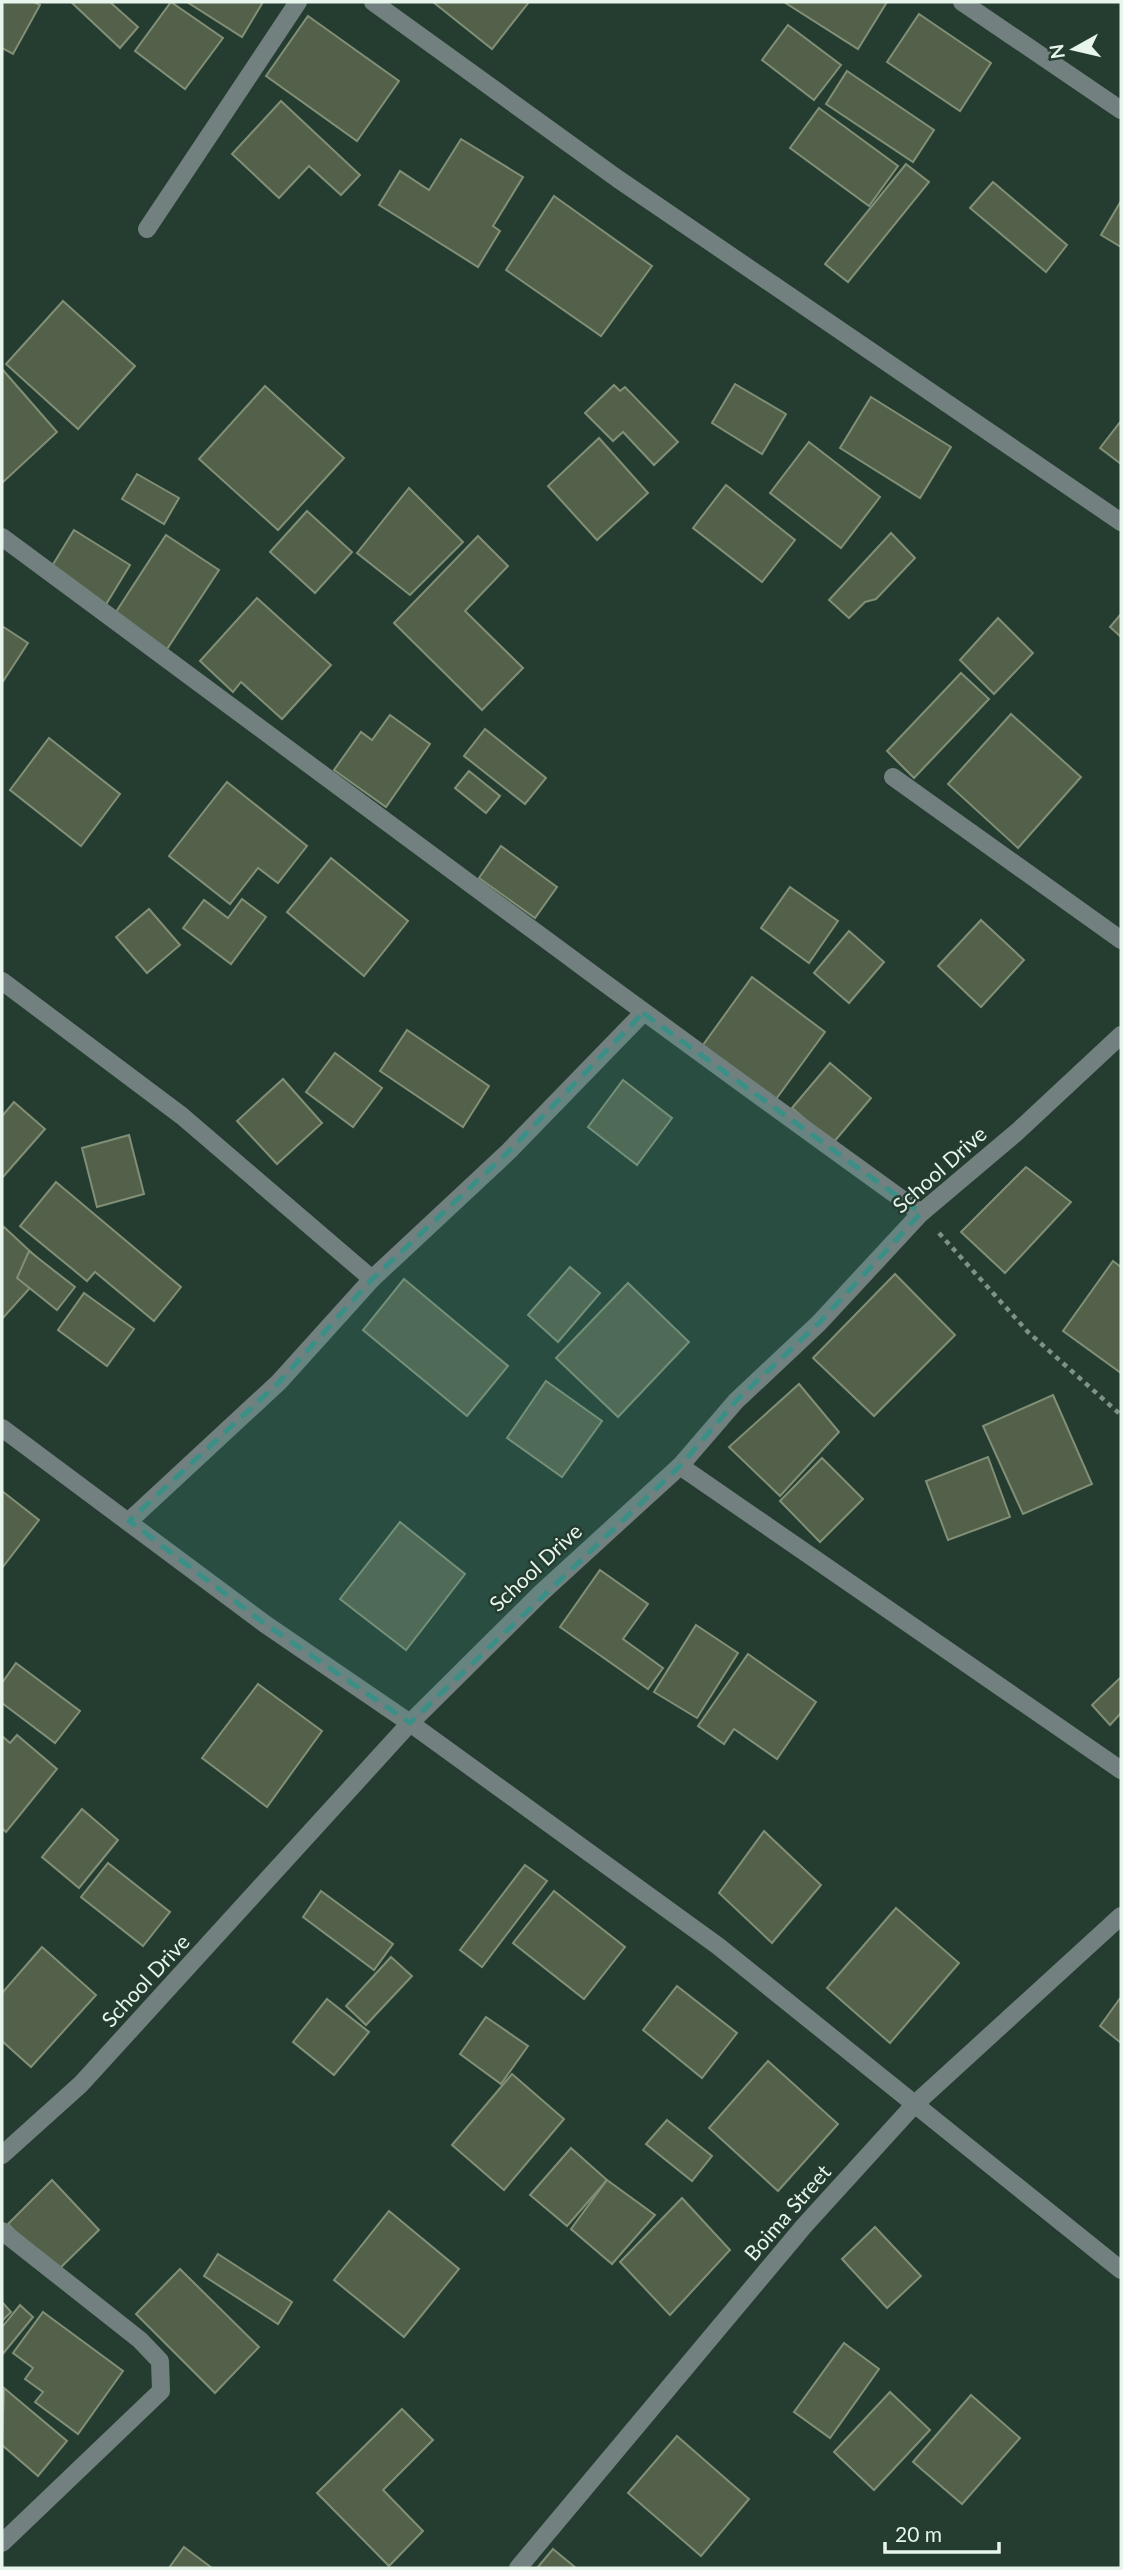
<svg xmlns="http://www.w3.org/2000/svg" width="1123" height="2570" font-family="Lato,sans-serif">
<rect width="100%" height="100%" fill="#253d30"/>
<!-- building -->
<g fill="#54614a" stroke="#818f76" stroke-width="2">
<polygon points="2,2 34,2 40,5 13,54 2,48"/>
<polygon points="71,2 110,2 138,27 120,48"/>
<polygon points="171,2 223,38 185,89 135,51"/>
<polygon points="187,2 263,2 242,37"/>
<polygon points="433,2 529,2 492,49"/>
<polygon points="784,2 887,2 858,49"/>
<polygon points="919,14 991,63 960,111 887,62"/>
<polygon points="308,16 399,81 357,141 266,76"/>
<polygon points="788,25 841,65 814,100 762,60"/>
<polygon points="847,71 934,130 913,162 826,104"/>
<polygon points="281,101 360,175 341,195 309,166 279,198 232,154"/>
<polygon points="819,108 898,166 869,206 790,148"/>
<polygon points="461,139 523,177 493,226 500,231 478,267 379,205 400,171 429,190"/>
<polygon points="906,164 929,182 848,282 825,264"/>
<polygon points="993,182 1067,245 1046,272 970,208"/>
<polygon points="554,196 652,266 601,336 506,270"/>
<polygon points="1121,201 1121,247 1101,235"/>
<polygon points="63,301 135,366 78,429 6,364"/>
<polygon points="2,369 57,432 2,483"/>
<polygon points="735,384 786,414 762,454 712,423"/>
<polygon points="614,385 620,391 625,387 678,442 654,465 623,432 613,441 585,413"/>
<polygon points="265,386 344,458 278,530 199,459"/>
<polygon points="871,397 951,447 920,498 840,448"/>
<polygon points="1121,421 1121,464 1100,448"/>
<polygon points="599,438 648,493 597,540 548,486"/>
<polygon points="809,442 880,497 841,548 770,493"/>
<polygon points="137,474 179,498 164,524 122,499"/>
<polygon points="726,485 795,540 762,582 693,528"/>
<polygon points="409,488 463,542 410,595 357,553"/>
<polygon points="307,511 352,552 315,593 270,552"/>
<polygon points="74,530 130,565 105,606 49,571"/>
<polygon points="891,533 915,558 876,599 865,602 849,618 829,600"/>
<polygon points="166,535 219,570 167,649 114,615"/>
<polygon points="478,536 508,566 465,611 523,668 482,710 394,623"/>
<polygon points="257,598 331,665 282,719 241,682 233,692 200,661"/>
<polygon points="1121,614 1121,637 1110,627"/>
<polygon points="998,618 1033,653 994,694 960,660"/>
<polygon points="2,626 28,643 2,683"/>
<polygon points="961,673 989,699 914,778 887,751"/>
<polygon points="1011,714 1081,777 1018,848 948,784"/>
<polygon points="390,715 430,744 386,807 334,770 361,732 372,740"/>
<polygon points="485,729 546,778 525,804 464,756"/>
<polygon points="49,738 120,794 81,846 10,790"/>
<polygon points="469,771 500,796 486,813 455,788"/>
<polygon points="227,782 307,846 278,883 258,868 230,904 169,856"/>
<polygon points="501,846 557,887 535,918 479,878"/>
<polygon points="331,858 408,921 364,976 287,912"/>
<polygon points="790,887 838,921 809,963 761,928"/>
<polygon points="242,899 266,917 231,964 183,928 204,900 228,918"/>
<polygon points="149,909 180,945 147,973 116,937"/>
<polygon points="981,920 1024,960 981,1007 938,966"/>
<polygon points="849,931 884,962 849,1003 814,973"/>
<polygon points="752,977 825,1032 768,1110 695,1056"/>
<polygon points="407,1030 489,1086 463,1127 380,1071"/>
<polygon points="335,1053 382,1088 353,1127 306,1092"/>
<polygon points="830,1063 871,1098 833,1143 792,1108"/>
<polygon points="283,1079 322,1123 277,1164 237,1121"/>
<polygon points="623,1080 672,1118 637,1165 588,1127"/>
<polygon points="14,1102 45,1129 2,1178 2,1116"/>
<polygon points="129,1135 144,1194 97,1207 82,1148"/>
<polygon points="1026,1167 1071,1202 1005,1273 961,1232"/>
<polygon points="56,1182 181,1287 154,1321 95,1272 87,1281 20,1226"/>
<polygon points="4,1227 48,1268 2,1319 2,1229"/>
<polygon points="29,1251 75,1287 57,1310 17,1278"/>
<polygon points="1113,1261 1121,1267 1121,1373 1063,1331"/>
<polygon points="570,1267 600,1293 558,1342 528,1315"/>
<polygon points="895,1274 955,1335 874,1416 813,1358"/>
<polygon points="404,1279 508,1366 467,1416 363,1330"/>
<polygon points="628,1283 689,1342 618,1417 556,1358"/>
<polygon points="84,1293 134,1329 107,1366 58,1330"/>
<polygon points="546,1381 602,1421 562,1477 507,1438"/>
<polygon points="799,1384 839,1432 780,1496 729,1447"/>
<polygon points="1053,1395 1092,1484 1023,1514 983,1426"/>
<polygon points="988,1457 1010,1517 948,1540 926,1481"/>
<polygon points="822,1458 863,1499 820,1542 780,1501"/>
<polygon points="2,1491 39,1520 2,1568"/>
<polygon points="400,1522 465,1574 406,1650 340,1599"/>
<polygon points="600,1570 648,1604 623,1639 663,1668 648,1689 560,1627"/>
<polygon points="696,1625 738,1653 697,1718 654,1692"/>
<polygon points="748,1654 816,1702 777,1759 734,1729 724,1744 698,1726"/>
<polygon points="16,1663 80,1711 55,1743 2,1703 2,1683"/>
<polygon points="1121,1677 1121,1713 1110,1725 1092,1705"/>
<polygon points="258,1684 322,1731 267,1807 202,1758"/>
<polygon points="17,1735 57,1769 6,1832 2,1828 2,1736 10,1743"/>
<polygon points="82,1809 118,1840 79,1888 42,1857"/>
<polygon points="764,1831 821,1885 772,1943 719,1893"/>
<polygon points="108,1863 170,1912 143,1946 81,1897"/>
<polygon points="525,1865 547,1881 482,1967 460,1950"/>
<polygon points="321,1891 393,1944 374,1970 303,1917"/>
<polygon points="554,1891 625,1947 584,1999 513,1943"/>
<polygon points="896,1908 959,1963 890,2043 827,1988"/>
<polygon points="42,1947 96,1995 31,2067 2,2041 2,1993"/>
<polygon points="391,1957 412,1976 366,2025 346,2006"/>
<polygon points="677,1986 737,2033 702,2078 643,2030"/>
<polygon points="1121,1997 1121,2043 1100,2026"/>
<polygon points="327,1999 369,2032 334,2075 293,2042"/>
<polygon points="486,2017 528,2046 501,2084 460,2054"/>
<polygon points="768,2061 838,2124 778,2191 709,2128"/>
<polygon points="512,2074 564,2119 504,2190 452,2145"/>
<polygon points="667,2120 712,2156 692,2181 646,2144"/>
<polygon points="571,2148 607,2180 567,2226 530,2195"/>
<polygon points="52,2180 99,2230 55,2273 8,2224"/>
<polygon points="607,2180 655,2215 612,2264 571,2229"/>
<polygon points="682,2198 730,2250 670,2315 620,2262"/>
<polygon points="389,2211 459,2269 404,2337 334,2280"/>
<polygon points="875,2227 921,2276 887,2308 842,2259"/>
<polygon points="218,2254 292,2302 278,2324 204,2276"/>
<polygon points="180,2269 259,2347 215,2393 136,2314"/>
<polygon points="2,2302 11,2312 2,2321"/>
<polygon points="20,2305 33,2317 2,2355 2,2327"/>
<polygon points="43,2312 123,2371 78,2434 35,2402 43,2392 25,2379 33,2368 13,2353"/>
<polygon points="844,2343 879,2369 830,2438 794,2412"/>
<polygon points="4,2388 67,2441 38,2476 2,2445"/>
<polygon points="890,2392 930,2430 874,2490 834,2452"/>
<polygon points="971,2395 1020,2438 962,2504 913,2462"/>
<polygon points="402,2409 433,2440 383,2490 423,2531 389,2566 317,2493"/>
<polygon points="677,2436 749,2499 701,2556 628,2493"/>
<polygon points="184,2547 212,2568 169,2568"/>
<polygon points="553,2549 576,2568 537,2568"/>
</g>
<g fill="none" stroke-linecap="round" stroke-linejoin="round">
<!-- path -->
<polyline stroke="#7f9287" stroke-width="4.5" stroke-dasharray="5 5" stroke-linecap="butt" points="939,1233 1028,1332 1121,1415"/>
<!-- minor -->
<g stroke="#72817f" stroke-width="18">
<polyline points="373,2 618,179 1121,522"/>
<polyline points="962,2 1121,110"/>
<polyline points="147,229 298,2"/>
<path d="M2 537C308 763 612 991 921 1213"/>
<polyline points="893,777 1121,940"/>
<polyline points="2,981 182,1116 372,1279"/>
<polyline points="2,1428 265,1624 410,1723 718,1946 1121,2270"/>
<polyline points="680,1466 1121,1770"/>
<polyline points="129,1521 279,1382 372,1279 509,1151 643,1013"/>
<polyline points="2,2155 81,2084 410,1723 541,1593 680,1466 736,1401 819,1323 921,1213 1017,1132 1121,1035"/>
<polyline points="2,2231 140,2340 160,2361 161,2391 2,2543"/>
<polyline points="518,2568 804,2226 914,2105 1121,1916"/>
</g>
</g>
<!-- marked area -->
<path fill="#3a8f87" fill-opacity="0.2" stroke="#3a8f87" stroke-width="5" stroke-dasharray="14 9" stroke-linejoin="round" d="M643 1013 921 1213 819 1323 736 1401 680 1466 410 1723 265 1624 129 1521 279 1382 372 1279 509 1151Z"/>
<g text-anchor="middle" stroke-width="5" stroke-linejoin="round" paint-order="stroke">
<!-- street labels -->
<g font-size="21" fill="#e7f5ec" stroke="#253d30">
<text transform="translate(940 1170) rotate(-42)" y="7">School Drive</text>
<text transform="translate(536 1568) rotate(-43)" y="7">School Drive</text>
<text transform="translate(146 1981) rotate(-47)" y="7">School Drive</text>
<text transform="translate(788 2213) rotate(-49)" y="7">Boima Street</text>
</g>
</g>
<!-- border -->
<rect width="1123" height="2570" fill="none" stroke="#e7f5ec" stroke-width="7"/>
<!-- north arrow -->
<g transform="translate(1074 49) rotate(262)" stroke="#253d30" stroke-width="5" paint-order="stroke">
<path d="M0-5L12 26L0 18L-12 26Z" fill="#e7f5ec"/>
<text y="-10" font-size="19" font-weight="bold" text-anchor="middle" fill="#e7f5ec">N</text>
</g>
<!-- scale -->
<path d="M885 2542v10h114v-10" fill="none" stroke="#e7f5ec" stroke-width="3.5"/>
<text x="895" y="2542" font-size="21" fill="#e7f5ec" stroke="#253d30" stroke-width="5" paint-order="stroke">20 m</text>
</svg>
